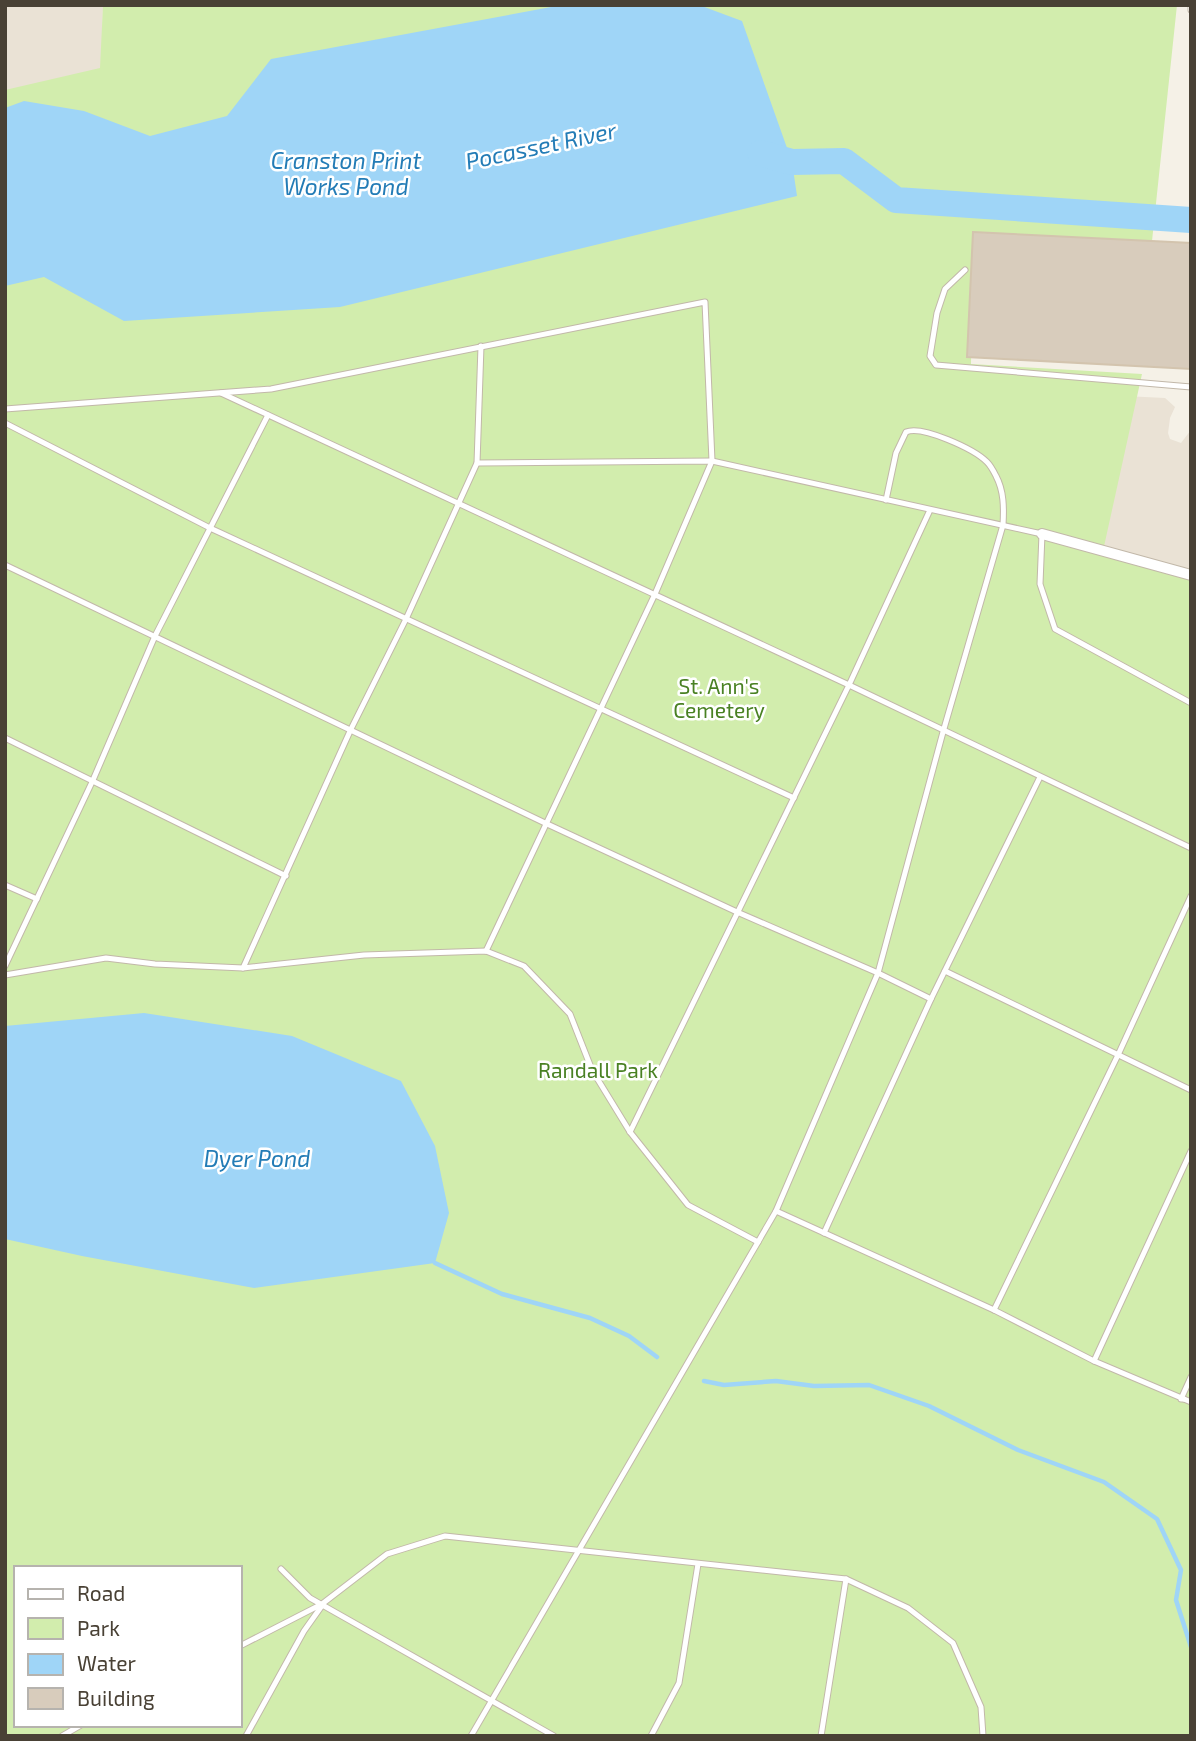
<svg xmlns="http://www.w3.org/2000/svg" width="1196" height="1741" font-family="'Exo 2',sans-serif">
<rect width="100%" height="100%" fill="#f5f1e7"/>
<!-- residential -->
<g fill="#eae2d5">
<polygon points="5,5 103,5 101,89 5,110"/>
<polygon points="1125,396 1165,398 1175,407 1170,418 1168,433 1170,439 1181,443 1191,430 1191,576 1102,550"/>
</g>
<!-- green -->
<path fill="#d2edad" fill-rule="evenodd" d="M103 5H1177L1152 241 973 232 971 364 1142 374 1103 551 1191 575V1736H5V90L100 68ZM16 1568H240V1725H16Z"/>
<!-- water -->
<g fill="#9fd5f7">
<polygon points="562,5 699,5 742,21 792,162 797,196 340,307 124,321 44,277 5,286 5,108 24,101 84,111 150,136 227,116 271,59"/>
<polygon points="144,1013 292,1036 401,1081 435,1146 449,1213 435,1263 254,1288 82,1256 5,1239 5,1026"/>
</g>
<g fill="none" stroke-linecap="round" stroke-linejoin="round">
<!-- stream -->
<g stroke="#9fd5f7" stroke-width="4.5">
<polyline points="435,1263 502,1294 590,1318 629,1336 657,1357"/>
<polyline points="704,1381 724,1385 776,1381 814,1386 869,1385 929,1406 1018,1450 1104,1482 1157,1519 1181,1570 1176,1600 1191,1647"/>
</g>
<!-- river -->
<polyline stroke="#9fd5f7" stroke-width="26" points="760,153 792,162 844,161 896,200 1191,220"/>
</g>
<!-- building -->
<polygon fill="#d8ccbc" stroke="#d3c4ae" stroke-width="2" points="973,232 1191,243 1191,369 967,357"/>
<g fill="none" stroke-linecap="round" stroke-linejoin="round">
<defs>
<g id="lane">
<polyline points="1191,5 1191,10"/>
<polyline points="965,270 945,289 937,313 930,356 936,365 1191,387"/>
<polyline points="221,393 849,685 1191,848"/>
<polyline points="5,409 271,389 705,302 712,461 655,594 486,951"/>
<polyline points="5,423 210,528 794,798"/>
<polyline points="477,463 712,461 1042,534 1040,584 1055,629 1191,703"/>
<polyline points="5,565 545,823 737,912 878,973 931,999"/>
<polyline points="5,738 286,876"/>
<polyline points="5,885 37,899"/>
<polyline points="5,966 93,780 155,636 268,415"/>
<polyline points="243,968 364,955 486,951 524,966 570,1014 592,1070 630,1132 688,1205 758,1242"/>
<polyline points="945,971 1191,1090"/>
<polyline points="5,975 106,958 155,964 243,968 351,729 406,619 477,463 481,346"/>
<polyline points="630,1132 849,685 930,510"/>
<polyline points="776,1211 994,1310 1094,1361 1191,1402"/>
<polyline points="824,1233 931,999 1040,777"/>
<polyline points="994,1310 1118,1055 1191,896"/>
<polyline points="1094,1361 1191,1151"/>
<polyline points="1184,1399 1181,1399 1191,1377"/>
<polyline points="281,1569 310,1598 554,1736"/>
<polyline points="240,1646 322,1604 387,1554 445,1536 846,1579 908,1608 953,1643 981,1707 983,1736"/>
<polyline points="62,1736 81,1725"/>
<polyline points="246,1736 304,1631 321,1607"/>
<path d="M471 1736 776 1211 878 973 943 732 1003 525C1004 508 1004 491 996 476 994 472 990 465 987 462 974 449 922 425 906 432L896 453 886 500"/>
<polyline points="651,1736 679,1683 698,1564"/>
<polyline points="821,1736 846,1579"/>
</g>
<polyline id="street" points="1042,534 1191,575"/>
</defs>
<!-- lane casing -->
<use href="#lane" stroke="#c2b8a9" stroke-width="7"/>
<!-- street casing -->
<use href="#street" stroke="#c2b8a9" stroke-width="12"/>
<!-- lane -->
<use href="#lane" stroke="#fff" stroke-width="5"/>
<!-- street -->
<use href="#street" stroke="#fff" stroke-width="10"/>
</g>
<g text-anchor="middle" stroke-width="5" stroke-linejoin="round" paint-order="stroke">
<!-- park labels -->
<g font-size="21" fill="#498123" stroke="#fff">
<text x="719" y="694">St. Ann's<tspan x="719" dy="24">Cemetery</tspan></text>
<text x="598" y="1078">Randall Park</text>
</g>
<!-- water labels -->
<g font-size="23" font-style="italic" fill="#237cb6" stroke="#fff">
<text transform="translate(541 146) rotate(-12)" y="8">Pocasset River</text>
<text x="346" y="169">Cranston Print<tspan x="346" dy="26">Works Pond</tspan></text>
<text x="257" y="1167">Dyer Pond</text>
</g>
</g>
<!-- border -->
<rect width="1196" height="1741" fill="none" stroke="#494135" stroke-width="14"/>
<!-- legend -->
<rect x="14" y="1566" width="228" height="161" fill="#ffffff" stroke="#b6b3ae" stroke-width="2"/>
<rect x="28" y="1589" width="35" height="10" fill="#ffffff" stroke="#b6b3ae" stroke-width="2"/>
<text x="77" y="1601" font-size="21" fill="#494135">Road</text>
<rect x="28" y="1618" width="35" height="21" fill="#d2edad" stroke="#b6b3ae" stroke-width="2"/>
<text x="77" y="1636" font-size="21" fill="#494135">Park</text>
<rect x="28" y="1654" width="35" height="21" fill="#9fd5f7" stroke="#b6b3ae" stroke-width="2"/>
<text x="77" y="1671" font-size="21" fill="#494135">Water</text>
<rect x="28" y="1688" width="35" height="21" fill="#d8ccbc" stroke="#b6b3ae" stroke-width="2"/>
<text x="77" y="1706" font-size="21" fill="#494135">Building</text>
</svg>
